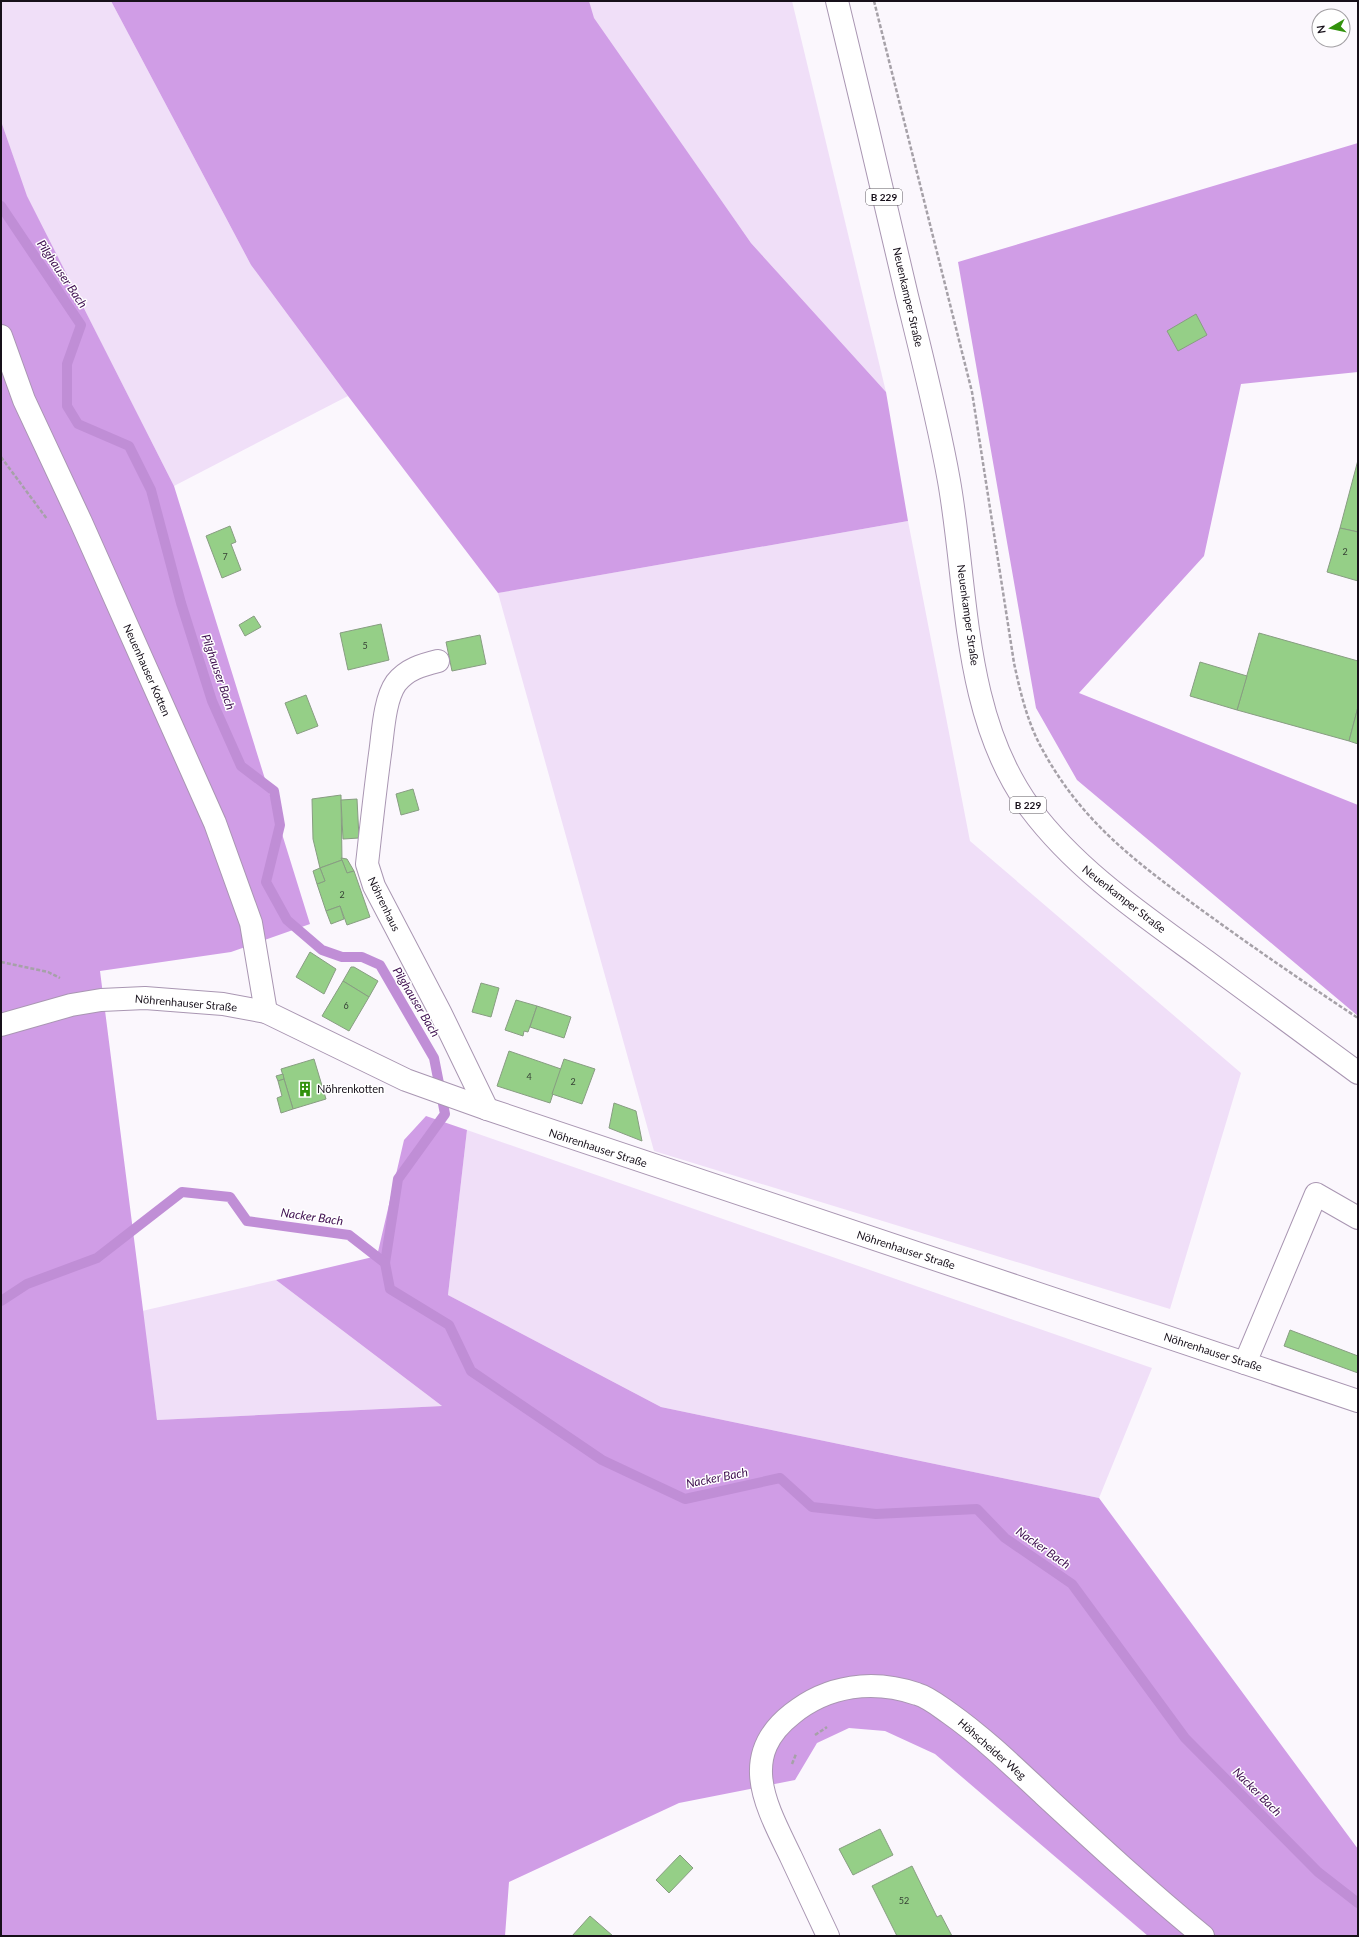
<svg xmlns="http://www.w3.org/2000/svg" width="1359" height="1937" font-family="Lato,sans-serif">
<rect width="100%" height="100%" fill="#fbf7fd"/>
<!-- green -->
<g fill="#f0dff8">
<polygon points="1,1 111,1 251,265 348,396 174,486 26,195 1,121"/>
<polygon points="589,1 792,1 886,392 751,243 593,18"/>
<polygon points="908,521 970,841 1241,1073 1170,1309 654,1151 498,593"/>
<polygon points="467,1130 1152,1368 1099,1498 661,1407 448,1295"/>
<polygon points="276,1280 442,1406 157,1420 142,1311"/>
</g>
<!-- forest -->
<g fill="#d09de6">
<polygon points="111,1 589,1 594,18 751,243 886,392 908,521 498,593 348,396 251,265"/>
<polygon points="1,121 27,196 174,486 310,924 231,952 100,971 157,1420 442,1406 276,1280 377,1256 404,1140 426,1116 467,1130 448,1295 661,1407 1099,1498 1358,1849 1358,1936 1148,1936 935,1754 885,1731 849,1728 817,1743 795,1780 679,1803 509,1882 505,1936 1,1936"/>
<polygon points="1358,143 1358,372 1241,384 1204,556 1079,693 1358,805 1358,1016 1077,780 1036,708 958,262"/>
</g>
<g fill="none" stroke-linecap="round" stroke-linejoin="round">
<!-- stream -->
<g stroke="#c08ed6" stroke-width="10">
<polyline points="1,206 81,325 67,364 67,406 78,424 129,446 151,490 181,603 212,701 241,766 274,791 280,825 266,882 287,920 322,950 342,957 362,957 380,965 434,1058 445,1114 398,1179 385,1263"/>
<polyline points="1,1301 27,1284 97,1258 182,1192 230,1197 247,1221 349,1235 385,1263 390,1289 449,1325 471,1371 602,1460 685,1499 780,1478 812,1507 876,1514 977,1509 1005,1538 1072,1584 1185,1738 1318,1872 1358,1903"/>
</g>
</g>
<!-- building -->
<g fill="#95cf87" stroke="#889d82">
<polygon points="1196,314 1207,335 1178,351 1167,331"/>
<polygon points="1358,460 1358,532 1340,528"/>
<polygon points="230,526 236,542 231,544 241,570 222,578 206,536"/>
<polygon points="1340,528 1358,532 1358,581 1327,572"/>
<polygon points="254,616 261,627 245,636 239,625"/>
<polygon points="381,624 389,660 348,670 340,633"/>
<polygon points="1259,633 1358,661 1358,707 1349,741 1237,710"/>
<polygon points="480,635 486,664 452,671 446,642"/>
<polygon points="1200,662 1247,676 1237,710 1190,696"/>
<polygon points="306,695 318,726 297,734 285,703"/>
<polygon points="1358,707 1358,744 1349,741"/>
<polygon points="413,789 419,810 401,815 396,794"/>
<polygon points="341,795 342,860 320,868 313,839 312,799"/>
<polygon points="357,799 359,838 343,839 341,800"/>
<polygon points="341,858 347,859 354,871 347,873"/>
<polygon points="342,860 347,873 354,871 370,917 347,925 340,906 326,911 317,884 325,881 320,868"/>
<polygon points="320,868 325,881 317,884 313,871"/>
<polygon points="340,906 344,919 331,924 326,911"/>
<polygon points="310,952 336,969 324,994 296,977"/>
<polygon points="351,967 354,967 378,981 369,997 343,981"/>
<polygon points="343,981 369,997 349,1031 322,1016"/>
<polygon points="481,983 499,988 491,1017 472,1012"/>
<polygon points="516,1000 537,1006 528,1032 524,1031 523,1036 505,1030"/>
<polygon points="537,1006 571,1017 564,1038 530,1027"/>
<polygon points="509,1051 561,1069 550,1103 497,1086"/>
<polygon points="314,1059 326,1099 293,1109 281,1069"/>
<polygon points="564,1059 595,1069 582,1104 552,1094"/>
<polygon points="283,1074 284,1079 278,1081 276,1076"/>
<polygon points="284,1079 293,1109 281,1113 277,1098 282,1096 278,1081"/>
<polygon points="614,1103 636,1111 642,1141 609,1128"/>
<polygon points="1290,1330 1358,1356 1358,1373 1284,1346"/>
<polygon points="880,1829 893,1855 853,1875 839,1849"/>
<polygon points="680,1855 693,1868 669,1893 656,1880"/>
<polygon points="912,1866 937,1917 941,1915 952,1936 897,1936 872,1886"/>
<polygon points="590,1916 613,1936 572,1936"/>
</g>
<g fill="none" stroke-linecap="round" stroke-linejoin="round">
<defs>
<g id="minor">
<polyline points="1,336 24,400 81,522 215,823 251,923 266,1012"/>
<path d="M438 661C422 665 407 669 396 683 384 700 383 734 380 754 375 791 371 828 367 864L374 886 440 1012 487 1109"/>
<polyline points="1,1025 71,1005 101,1000 145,998 223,1004 266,1012 406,1080 487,1109 1358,1401"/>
<polyline points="1245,1363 1316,1194 1358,1218"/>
</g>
<g id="major">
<path d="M837 1C861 99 884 198 907 296 922 357 938 419 949 481 968 589 962 715 1030 808 1077 871 1143 915 1206 961 1257 998 1307 1036 1358 1073"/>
<path d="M828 1936C816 1910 803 1883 791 1857 767 1807 737 1757 792 1714 828 1685 873 1679 917 1694 928 1697 939 1706 949 1713 983 1737 1013 1766 1044 1795 1096 1843 1148 1891 1203 1936"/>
</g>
</defs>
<!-- minor casing -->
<use href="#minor" stroke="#a996b2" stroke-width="24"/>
<!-- major casing -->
<use href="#major" stroke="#a996b2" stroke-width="24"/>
<!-- path -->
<g stroke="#a6a1a8" stroke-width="2.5" stroke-dasharray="4 2" stroke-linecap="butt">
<path d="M874 1 972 392 1014 663C1020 691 1027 721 1041 747 1081 822 1136 862 1203 911 1254 948 1305 983 1358 1018"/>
<polyline points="1,457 47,519"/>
<polyline points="1,962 48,972 60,978"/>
<polyline points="815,1735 827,1727"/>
<polyline points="792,1764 796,1754"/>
</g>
<!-- minor -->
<use href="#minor" stroke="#fff" stroke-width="22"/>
<!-- major -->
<use href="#major" stroke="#fff" stroke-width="22"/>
</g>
<!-- icons -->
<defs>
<symbol id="building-bare" viewBox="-9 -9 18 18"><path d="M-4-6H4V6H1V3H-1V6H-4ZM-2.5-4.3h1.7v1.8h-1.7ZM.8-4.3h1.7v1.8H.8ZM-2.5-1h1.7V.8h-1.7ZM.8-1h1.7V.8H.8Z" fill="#32920c" stroke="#fff" stroke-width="2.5" paint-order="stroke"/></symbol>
</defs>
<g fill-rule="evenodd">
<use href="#building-bare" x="294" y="1078" width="22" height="22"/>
</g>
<g text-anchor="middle" stroke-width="3" stroke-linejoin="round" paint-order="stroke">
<!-- number labels -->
<g font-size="9" fill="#364035">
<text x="1345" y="555">2</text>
<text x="225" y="560">7</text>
<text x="365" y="649">5</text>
<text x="342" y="898">2</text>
<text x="346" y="1009">6</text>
<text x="529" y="1080">4</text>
<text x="573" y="1085">2</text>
<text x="904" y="1904">52</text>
</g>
<!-- shield labels -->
<g fill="#fff" stroke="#5d585f" stroke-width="1">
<rect x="866" y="189" width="36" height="16" rx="3"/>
<rect x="1010" y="797" width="36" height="16" rx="3"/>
</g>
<g font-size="10" font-weight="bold" fill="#17101a">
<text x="884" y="201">B 229</text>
<text x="1028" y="809">B 229</text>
</g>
<!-- street labels -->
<g font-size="11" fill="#17101a" stroke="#fff">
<text transform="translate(908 297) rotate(77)" y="4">Neuenkamper Straße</text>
<text transform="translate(968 615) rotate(82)" y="4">Neuenkamper Straße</text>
<text transform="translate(147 670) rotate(66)" y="4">Neuenhauser Kotten</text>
<text transform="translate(1124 899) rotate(38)" y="4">Neuenkamper Straße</text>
<text transform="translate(384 904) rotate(64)" y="4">Nöhrenhaus</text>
<text transform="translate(186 1003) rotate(5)" y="4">Nöhrenhauser Straße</text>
<text transform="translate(598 1148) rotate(18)" y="4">Nöhrenhauser Straße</text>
<text transform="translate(906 1250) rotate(18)" y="4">Nöhrenhauser Straße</text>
<text transform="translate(1213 1352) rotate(18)" y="4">Nöhrenhauser Straße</text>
<text transform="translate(992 1749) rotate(41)" y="4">Höhscheider Weg</text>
</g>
<!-- poi labels -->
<g font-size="11" fill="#17101a" stroke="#fff" text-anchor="start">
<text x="317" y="1093">Nöhrenkotten</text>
</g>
<!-- water labels -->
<g font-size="12" font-style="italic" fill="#3e0e4f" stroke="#fff">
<text transform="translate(62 274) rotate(56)" y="4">Pilghauser Bach</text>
<text transform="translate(218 672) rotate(71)" y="4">Pilghauser Bach</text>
<text transform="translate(416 1002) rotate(59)" y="4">Pilghauser Bach</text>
<text transform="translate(312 1217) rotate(8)" y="4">Nacker Bach</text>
<text transform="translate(717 1478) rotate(-11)" y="4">Nacker Bach</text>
<text transform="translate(1043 1548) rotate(35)" y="4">Nacker Bach</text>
<text transform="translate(1257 1792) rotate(45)" y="4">Nacker Bach</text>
</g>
</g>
<!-- border -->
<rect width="1359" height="1937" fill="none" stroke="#17101a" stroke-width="4"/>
<!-- north arrow -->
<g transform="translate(1331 28) rotate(261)"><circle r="19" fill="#ffffff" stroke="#a29fa3"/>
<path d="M0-3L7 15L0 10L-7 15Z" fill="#32920c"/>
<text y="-6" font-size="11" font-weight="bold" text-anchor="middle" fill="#17101a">N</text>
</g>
</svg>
